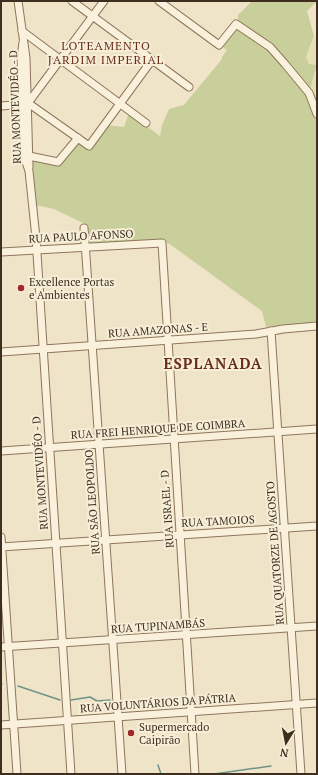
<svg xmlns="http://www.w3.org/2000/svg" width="318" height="775" font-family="'PT Serif',serif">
<rect width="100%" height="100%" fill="#f0e4c8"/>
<!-- farmland -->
<g fill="#e6deb5">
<polygon points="317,32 317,65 309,64 306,57"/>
<polygon points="317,70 317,114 309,93"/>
</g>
<!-- green -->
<polygon fill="#c9cf9b" points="252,1 317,1 307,11 314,36 306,57 309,64 317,65 309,93 317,114 317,322 266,327 262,311 171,245 161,240 89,244 87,225 54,209 35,205 33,161 60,165 79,142 90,149 108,125 124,127 129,113 160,136 162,125 169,109 184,105 222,59 222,57 227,50 221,46 238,25 238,15"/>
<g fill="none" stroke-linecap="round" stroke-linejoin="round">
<!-- stream -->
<g stroke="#6f938a" stroke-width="1.5">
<polyline points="1,684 2,684"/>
<polyline points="18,686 60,700"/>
<polyline points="71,700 90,697 97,701 110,700 114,706"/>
<polyline points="158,765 161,774"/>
<polyline points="214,774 271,766"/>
</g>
<defs>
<g id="minor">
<polyline points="18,1 26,58 29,167"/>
<polyline points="72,1 189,87"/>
<polyline points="159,1 219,45 236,24 270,47 285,64 309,93 317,114"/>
<polyline points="22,31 146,123"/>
<polyline points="23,42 21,58 24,156 29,171 36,238 71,774"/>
<polyline points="28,103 89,146 152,60"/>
<polyline points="28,103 104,1"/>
<polyline points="1,106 26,104"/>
<polyline points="29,156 58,162 78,138"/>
<polyline points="84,228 122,774"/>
<polyline points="1,252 162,243 195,774"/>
<polyline points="271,331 301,774"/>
<polyline points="1,352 256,334 283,329 317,326"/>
<polyline points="1,451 317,429"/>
<polyline points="1,537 17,774"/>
<polyline points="1,547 317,526"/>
<polyline points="1,647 317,626"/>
<polyline points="1,725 317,703"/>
</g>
</defs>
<!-- minor casing -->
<use href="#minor" stroke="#8d765c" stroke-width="9"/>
<!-- minor -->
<use href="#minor" stroke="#faf1dc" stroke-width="7"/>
</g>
<!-- markers -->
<g fill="#9e2a2b" stroke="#f7eed8" stroke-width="1.5">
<circle cx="21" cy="288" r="4"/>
<circle cx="131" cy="733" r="4"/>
</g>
<g text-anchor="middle" stroke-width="4" stroke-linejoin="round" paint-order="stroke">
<!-- street labels -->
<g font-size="11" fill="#3d2e20" stroke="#f7eed8">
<text transform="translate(15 107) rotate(-92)" y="4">RUA MONTEVIDÉO - D</text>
<text transform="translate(81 236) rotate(-3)" y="4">RUA PAULO AFONSO</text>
<text transform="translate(158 330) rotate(-4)" y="4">RUA AMAZONAS - E</text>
<text transform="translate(158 429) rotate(-4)" y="4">RUA FREI HENRIQUE DE COIMBRA</text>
<text transform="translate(40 473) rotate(-94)" y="4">RUA MONTEVIDÉO - D</text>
<text transform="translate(92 502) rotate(-94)" y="4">RUA SÃO LEOPOLDO</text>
<text transform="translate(167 509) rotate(-94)" y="4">RUA ISRAEL - D</text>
<text transform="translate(218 521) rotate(-3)" y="4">RUA TAMOIOS</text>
<text transform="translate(275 553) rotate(-94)" y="4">RUA QUATORZE DE AGOSTO</text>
<text transform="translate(158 626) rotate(-4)" y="4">RUA TUPINAMBÁS</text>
<text transform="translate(158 703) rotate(-4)" y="4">RUA VOLUNTÁRIOS DA PÁTRIA</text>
</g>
<!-- poi labels -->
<g font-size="11" fill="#3d2e20" stroke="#f7eed8" text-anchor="start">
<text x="29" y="286">Excellence Portas<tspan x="29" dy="13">e Ambientes</tspan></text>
<text x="139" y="731">Supermercado<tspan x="139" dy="13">Caipirão</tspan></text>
</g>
<!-- neighbourhood labels -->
<g font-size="12" letter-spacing="1" fill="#6b2e1e" stroke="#f7eed8">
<text x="106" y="50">LOTEAMENTO<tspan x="106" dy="14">JARDIM IMPERIAL</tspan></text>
</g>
<!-- district labels -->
<g font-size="15" font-weight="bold" letter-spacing="1" fill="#6b2e1e" stroke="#f7eed8">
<text x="213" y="369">ESPLANADA</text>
</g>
</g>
<!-- border -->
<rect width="318" height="775" fill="none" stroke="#3d2e20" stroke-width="4"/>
<!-- north arrow -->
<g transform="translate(286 743) rotate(190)" stroke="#f7eed8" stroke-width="3" paint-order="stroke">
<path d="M0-3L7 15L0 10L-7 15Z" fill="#3d2e20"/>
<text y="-6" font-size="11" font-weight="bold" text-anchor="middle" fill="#3d2e20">N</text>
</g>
</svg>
